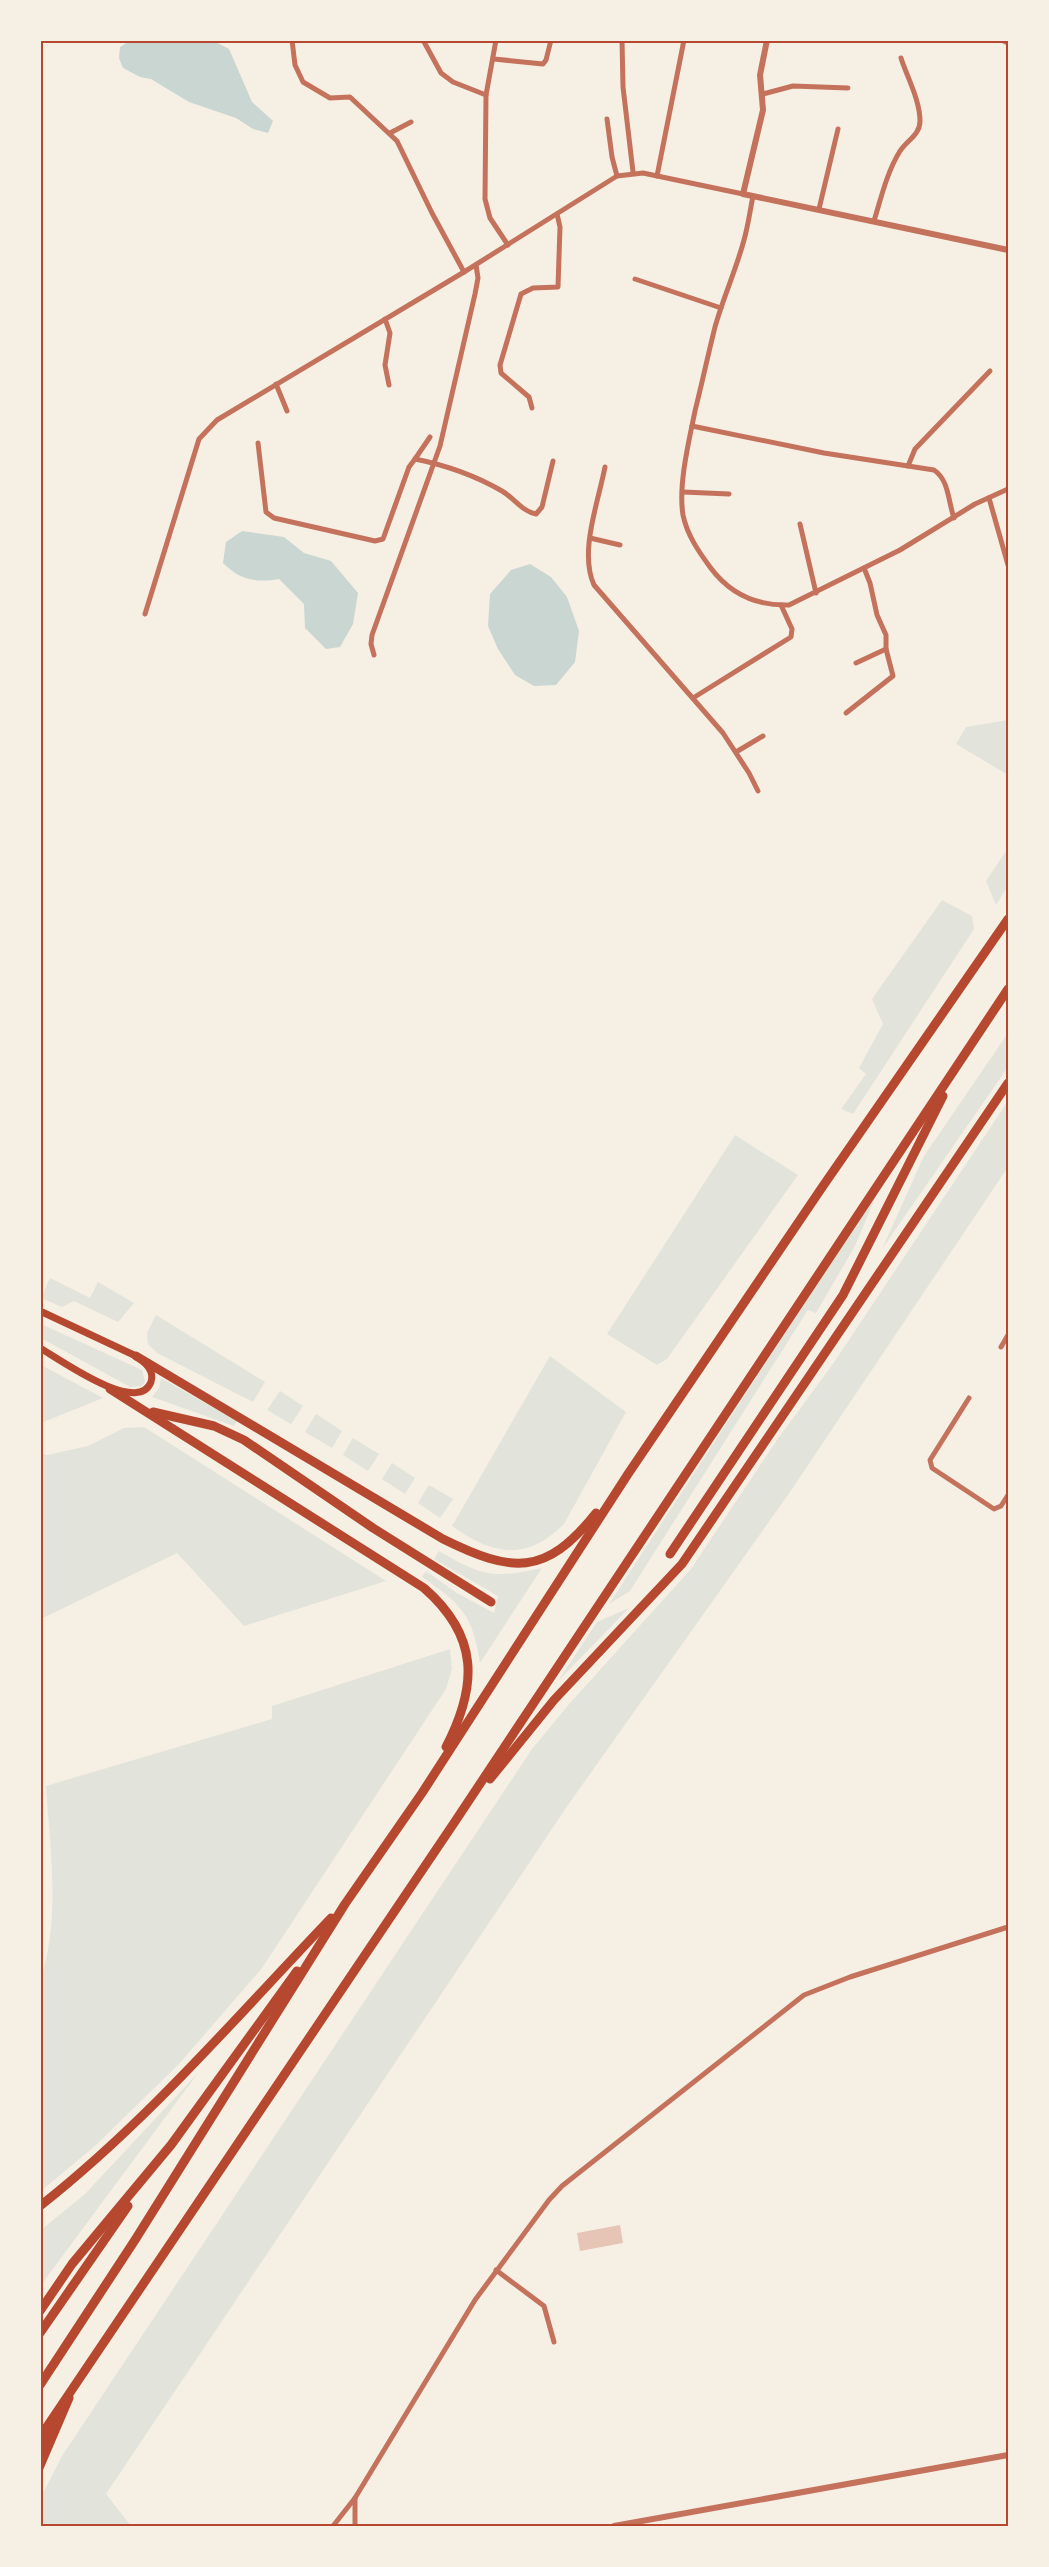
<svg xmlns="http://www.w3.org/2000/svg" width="1049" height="2567" font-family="'IBM Plex Serif',serif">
<rect width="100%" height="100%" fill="#f6efe4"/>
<!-- green -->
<g fill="#e2e4dc">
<polygon points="1008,720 1008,775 956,744 966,727"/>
<polygon points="1008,848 1008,886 996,905 986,881"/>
<polygon points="942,900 972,916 974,929 853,1114 841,1109 866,1074 859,1068 883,1024 872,999"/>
<polygon points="1008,1033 1008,1067 882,1249 924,1156"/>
<polygon points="1008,1101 1008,1167 790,1492 568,1805 106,2494 131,2526 41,2526 41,2497 62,2456 532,1749 570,1703 691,1569 777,1440 835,1361"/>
<polygon points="735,1135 798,1175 667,1359 657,1365 607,1334"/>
<polygon points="879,1189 855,1246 816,1313 808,1310 630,1591 609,1604"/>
<polygon points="50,1278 90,1298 98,1282 134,1303 118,1322 74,1301 62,1307 41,1298"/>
<polygon points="156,1315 265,1382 253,1402 157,1353 148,1344 147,1333"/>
<polygon points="41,1324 142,1370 145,1381 142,1386 130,1387 41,1338"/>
<path d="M550 1356 626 1412 564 1524C526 1562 492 1555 452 1526Z"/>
<polygon points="41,1365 103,1398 41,1423"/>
<polygon points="161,1378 237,1421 234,1426 152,1397 159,1388"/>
<polygon points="280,1391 303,1406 291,1424 267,1410"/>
<polygon points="316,1414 342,1431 332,1448 305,1432"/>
<polygon points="144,1427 386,1581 244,1626 177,1553 41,1619 41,1453 47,1455 88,1446 124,1428"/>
<polygon points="353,1438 379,1454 368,1471 343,1455"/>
<polygon points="392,1463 415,1478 405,1494 382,1479"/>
<polygon points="429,1485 453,1499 440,1518 418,1503"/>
<path d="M439 1551C482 1576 493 1579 542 1568L480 1663C473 1615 461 1604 422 1577L426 1571 457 1593 494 1613 498 1596 434 1559Z"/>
<polygon points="629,1608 558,1681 597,1622"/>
<path d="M450 1649 452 1669 446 1689 262 1968 179 2064 95 2146 41 2191 40 1980C61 1922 50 1846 46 1786L272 1719V1706Z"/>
<polygon points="198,2073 41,2285 41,2230 85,2194"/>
</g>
<!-- water -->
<g fill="#c9d6d2">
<polygon points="129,41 214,41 229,49 252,102 273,121 268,133 253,129 236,118 189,102 151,79 140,77 123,68 119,58 120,47"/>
<path d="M242 531 284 537 304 553 331 561 358 593 353 624 340 647 326 649 305 628 304 604 279 579C255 583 240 580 223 563L226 542Z"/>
<polygon points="530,564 551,577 567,597 579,631 575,662 556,685 534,686 515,675 498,649 488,626 490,594 511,570"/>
</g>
<!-- building -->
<polygon fill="#e6c5b7" points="620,2225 623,2243 580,2251 577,2233"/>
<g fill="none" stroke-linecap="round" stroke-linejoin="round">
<!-- minor -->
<g stroke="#c5725c" stroke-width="5">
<polyline points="292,40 295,65 303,82 330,98 350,97 397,141 432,213 464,272"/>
<polyline points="423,40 441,73 453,82 486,95 485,199 490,218 508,245"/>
<polyline points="622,40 623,87 633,172"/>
<polyline points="1001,40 1008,43"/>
<polyline points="494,59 543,64 546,60 551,40"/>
<polyline points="763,94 793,86 848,88"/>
<polyline points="486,95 496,40"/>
<polyline points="607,119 612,157 617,176"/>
<polyline points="390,133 411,122"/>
<polyline points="657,176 684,40"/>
<path d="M753 196C750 211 748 226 744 240 736 270 723 298 715 327 708 355 702 383 695 411 689 441 678 485 683 515 687 535 699 552 710 567 729 593 756 606 789 605L900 550 975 504 1008 489"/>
<polyline points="819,209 838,129"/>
<path d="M874 221C881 198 887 172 900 151 907 140 920 135 920 121 920 100 907 77 901 58"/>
<polyline points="635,279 721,308"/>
<polyline points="385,319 390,333 385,365 389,385"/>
<polyline points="276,384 287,411"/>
<polyline points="532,408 529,397 501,373 500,365 521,294 533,288 558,287 560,227 557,214"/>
<path d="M692 426 824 453 934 470C949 480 948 501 954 518"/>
<path d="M258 443 266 512 274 518 375 541 383 539 409 467 415 459C445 465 476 476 502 491 514 498 523 512 536 514L542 507 553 461"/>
<polyline points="415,459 430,437"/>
<polyline points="908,466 915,449 990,371"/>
<path d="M605 467C598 503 579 552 594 585L723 733 749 773 758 791"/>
<polyline points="683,492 729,494"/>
<polyline points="989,498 1008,565"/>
<polyline points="800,524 816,593"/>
<polyline points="590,538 620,545"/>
<polyline points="145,614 199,439 217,420 464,272 617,176 643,173 743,194"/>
<polyline points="374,655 371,644 372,635 440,446 475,294 478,278 476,265"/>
<polyline points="856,663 886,649"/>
<polyline points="693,698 791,637 792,629 781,605"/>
<polyline points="846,713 893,676 886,649 886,635 877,615 870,583 864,568"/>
<polyline points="736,752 763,736"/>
<polyline points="1001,1347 1008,1335"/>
<polyline points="969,1398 930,1460 932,1468 994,1509 1001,1506 1008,1495"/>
<polyline points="496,2270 544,2306 554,2342"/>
<polyline points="355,2498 355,2526"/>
<polyline points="333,2526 355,2498 475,2300 549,2200 562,2186 804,1995 850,1977 1008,1927"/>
</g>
<!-- tertiary -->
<g stroke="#c5725c" stroke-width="6">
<polyline points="767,40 760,75 763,110 743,194 1008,250"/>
<polyline points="614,2526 1008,2455"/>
</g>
<!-- secondary -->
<g stroke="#b5482f" stroke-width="7">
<path d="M40 1311 136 1356C144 1362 155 1370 151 1382 138 1416 59 1359 40 1348"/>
<polyline points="40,2468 70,2398"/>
</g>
<!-- primary -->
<polyline stroke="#b5482f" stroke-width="8" points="40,2452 62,2411"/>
<!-- motorway -->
<g stroke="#b5482f" stroke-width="9">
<path d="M136 1356 443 1539C512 1573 545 1577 596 1513"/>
<path d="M110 1389 424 1588C479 1636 478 1685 446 1747"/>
<polyline points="153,1412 214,1426 244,1440 373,1528 491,1602"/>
<polyline points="670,1554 843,1295 943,1096"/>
<polyline points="490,1779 554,1700 682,1564 1008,1083"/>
<path d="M40 2206C148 2121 237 2016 331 1918"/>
<polyline points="40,2311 72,2264 171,2145 297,1971"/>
<polyline points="40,2333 128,2206"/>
<polyline points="40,2385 135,2240 345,1904 422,1793 628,1474 823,1186 1008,919"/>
<polyline points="40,2437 454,1823 1008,989"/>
</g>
</g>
<!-- border -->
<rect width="1049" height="2567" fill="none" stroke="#f6efe4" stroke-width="84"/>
<rect x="42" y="42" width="965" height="2483" fill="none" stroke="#b5482f" stroke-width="2"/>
</svg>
